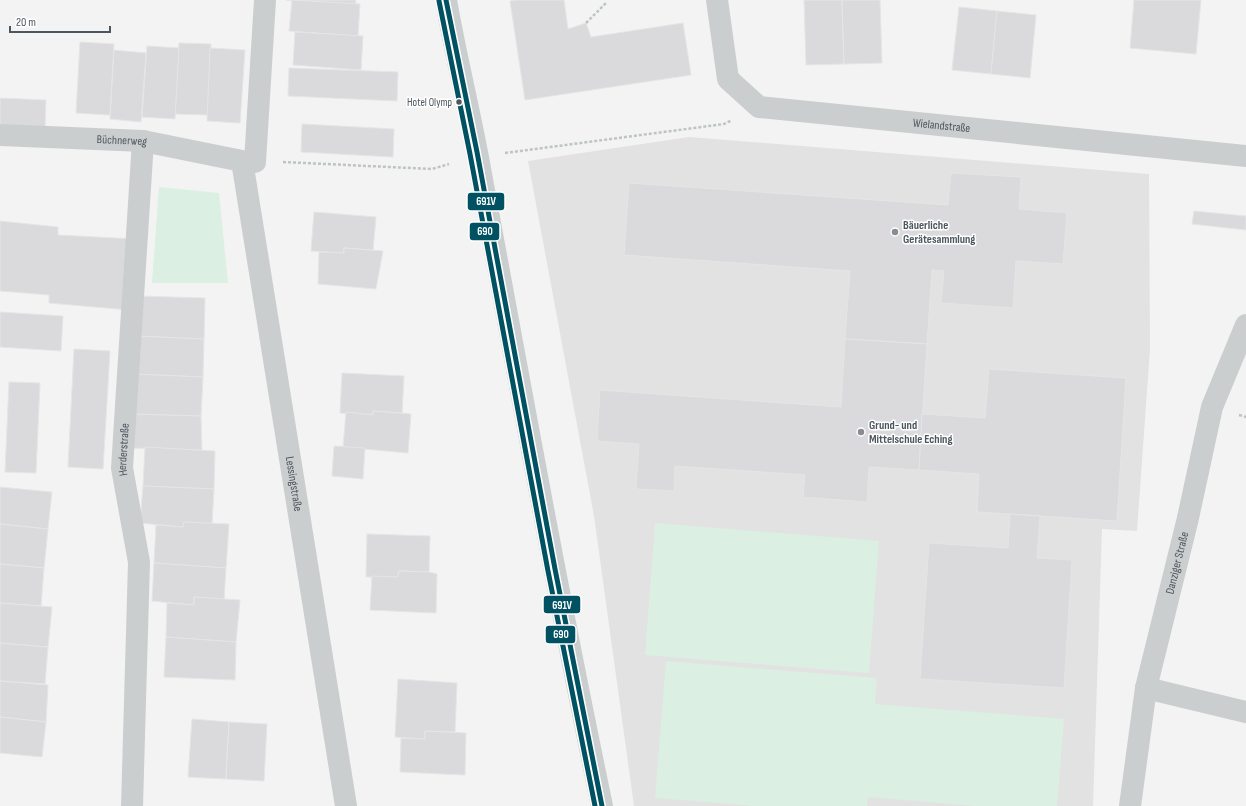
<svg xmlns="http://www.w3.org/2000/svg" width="1246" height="806" font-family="'Sofia Sans Condensed',sans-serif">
<rect width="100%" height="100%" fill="#f4f3f3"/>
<!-- education -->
<polygon fill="#e2e2e3" points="689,137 1149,174 1150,349 1137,531 1102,529 1093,806 634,806 594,516 528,161"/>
<!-- green -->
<g fill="#dbefe2">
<polygon points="159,187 219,193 228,283 152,283"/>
<polygon points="655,523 879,541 869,673 645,655"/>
<polygon points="666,661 877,678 875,704 1064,719 1057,806 975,806 868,797 867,806 754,806 655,798"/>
</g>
<!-- building -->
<g fill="#dadadc" stroke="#e5e5e6">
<polygon points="286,0 356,0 355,5"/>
<polygon points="292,0 360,4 358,36 289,31"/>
<polygon points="518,0 564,0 568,29 586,23 591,37 683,23 691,75 525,100 510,1"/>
<polygon points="804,0 842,0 844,64 806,65"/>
<polygon points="842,0 880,0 882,63 844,64"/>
<polygon points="1134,0 1201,0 1196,54 1130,48"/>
<polygon points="959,7 997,11 991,74 952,70"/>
<polygon points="997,11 1036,15 1030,78 991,74"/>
<polygon points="295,32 363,36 361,70 293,65"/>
<polygon points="80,42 114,44 110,115 76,113"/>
<polygon points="179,43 211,44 208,115 175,114"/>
<polygon points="147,46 179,48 175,119 142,117"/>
<polygon points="210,48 245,50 240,123 207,121"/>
<polygon points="114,50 146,53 141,122 110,119"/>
<polygon points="289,68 398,72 397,101 288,96"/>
<polygon points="0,98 46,100 45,128 0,127"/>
<polygon points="302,124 394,129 393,157 301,152"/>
<polygon points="951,173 1021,177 1019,209 1067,213 1063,264 1016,261 1013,308 941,303 944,271 932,270 927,344 845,339 850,271 624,255 629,183 948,205"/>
<polygon points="1194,211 1246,216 1246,230 1192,224"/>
<polygon points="314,212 376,217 373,250 344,248 344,253 311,251"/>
<polygon points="0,221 58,227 58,235 135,239 129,310 49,303 49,295 0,291"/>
<polygon points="344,248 383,251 376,289 318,284 319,252 344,253"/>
<polygon points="138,296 205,298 204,339 136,336"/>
<polygon points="0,312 63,316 61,351 0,347"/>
<polygon points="136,336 204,339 203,377 133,374"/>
<polygon points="845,339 927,344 919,470 869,467 867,502 803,497 805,475 675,466 674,491 636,489 639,444 597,441 600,390 841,407"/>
<polygon points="74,349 110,351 103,469 68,467"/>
<polygon points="989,369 1126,378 1117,521 977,512 979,474 919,470 922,414 985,418"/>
<polygon points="342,373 404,376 402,413 373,411 373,415 340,413"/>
<polygon points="133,374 203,377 201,416 130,414"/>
<polygon points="9,382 40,383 36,473 5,472"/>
<polygon points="373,411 411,414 408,453 343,447 346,412 373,415"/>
<polygon points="130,414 201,416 202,450 130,448"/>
<polygon points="334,446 365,448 363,479 332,476"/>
<polygon points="145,447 215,451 214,489 143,486"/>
<polygon points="143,486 214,489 212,524 184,522 183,527 140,523"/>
<polygon points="0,487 52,492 48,529 0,524"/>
<polygon points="1010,514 1040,516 1037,558 1072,560 1064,688 920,679 929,543 1008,548"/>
<polygon points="184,522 229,524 226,568 154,563 156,525 183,527"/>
<polygon points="0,524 48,529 44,568 0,564"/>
<polygon points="367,534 430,536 429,572 399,571 398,577 366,577"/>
<polygon points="154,563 226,568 224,600 194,597 194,605 152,601"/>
<polygon points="0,564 44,568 41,606 0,603"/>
<polygon points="399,571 429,572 437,574 436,613 370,610 372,576 398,577"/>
<polygon points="194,597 240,600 236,642 166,637 167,603 194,605"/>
<polygon points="0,603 52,607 48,647 0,643"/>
<polygon points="166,637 236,642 235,680 164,677"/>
<polygon points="0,643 48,647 45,684 0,681"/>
<polygon points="398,679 457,683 455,732 425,731 425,739 395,737"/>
<polygon points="0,681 48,685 46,722 0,717"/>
<polygon points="0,717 46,722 42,757 0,753"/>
<polygon points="192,719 229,722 226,779 188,777"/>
<polygon points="229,722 267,724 264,781 226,779"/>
<polygon points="425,731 466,733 465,775 400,772 401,738 425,739"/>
</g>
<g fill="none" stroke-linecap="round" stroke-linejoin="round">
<!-- path -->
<g stroke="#bcc5c2" stroke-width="2.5" stroke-dasharray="3 2" stroke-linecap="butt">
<polyline points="586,23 606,3"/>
<polyline points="505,153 724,124 732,120"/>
<polyline points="283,162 432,169 449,164"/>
<polyline points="1239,415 1246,417"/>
</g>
<!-- minor -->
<g stroke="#cbcecf" stroke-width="22">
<path d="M446 0C456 58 471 116 481 174 520 385 558 596 602 806"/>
<path id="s1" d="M717 0 728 79 759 107 1246 156"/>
<path id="s2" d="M0 135 143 141 242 161 346 806"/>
<polyline points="255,162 265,0"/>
<polyline points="1146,688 1246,712"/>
<path id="s3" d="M132 806 139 562 122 468 143 141"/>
<path id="s4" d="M1130 806 1146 688 1188 518 1212 407 1246 325"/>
</g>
<defs>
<polyline id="bus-1" points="446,0 477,152 555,569 602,806"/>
<polyline id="bus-2" points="439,1 470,154 548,571 595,806"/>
</defs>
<!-- bus-1 casing -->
<use href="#bus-1" stroke="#fff" stroke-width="8"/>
<!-- bus-2 casing -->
<use href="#bus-2" stroke="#fff" stroke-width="8"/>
<!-- bus-1 -->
<use href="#bus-1" stroke="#005262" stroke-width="5"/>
<!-- bus-2 -->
<use href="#bus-2" stroke="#005262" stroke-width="5"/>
</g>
<!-- markers -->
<circle fill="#4c565e" stroke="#fff" stroke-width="1.5" cx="459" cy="102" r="3.5"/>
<g fill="#878d92" stroke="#fff" stroke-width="1.5">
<circle cx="895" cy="232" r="4"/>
<circle cx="861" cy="432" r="4"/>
</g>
<g text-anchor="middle" stroke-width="3" stroke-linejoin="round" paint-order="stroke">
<!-- bus labels -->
<g font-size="11" fill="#4c565e" stroke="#fff" text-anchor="end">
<text x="452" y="106">Hotel Olymp</text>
</g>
<!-- street labels -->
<g font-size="12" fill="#4c565e" stroke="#fff">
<text dy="4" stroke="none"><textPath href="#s1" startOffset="305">Wielandstraße</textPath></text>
<text dy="4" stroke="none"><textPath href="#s2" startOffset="122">Büchnerweg</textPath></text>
<text dy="4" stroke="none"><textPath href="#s3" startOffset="358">Herderstraße</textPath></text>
<text dy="4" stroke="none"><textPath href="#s2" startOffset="571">Lessingstraße</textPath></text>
<text dy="4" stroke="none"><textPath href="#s4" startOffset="248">Danziger Straße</textPath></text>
</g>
<!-- poi labels -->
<g font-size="12" font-weight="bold" fill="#4c565e" stroke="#fff" text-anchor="start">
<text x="903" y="229">Bäuerliche<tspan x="903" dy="14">Gerätesammlung</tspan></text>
<text x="869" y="429">Grund- und<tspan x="869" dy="14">Mittelschule Eching</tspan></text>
</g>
</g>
<g stroke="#fff" stroke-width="1.5">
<rect x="467" y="192" width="38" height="19" rx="4" fill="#005262"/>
<rect x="469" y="222" width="31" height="19" rx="4" fill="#005262"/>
<rect x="543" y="595" width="38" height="19" rx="4" fill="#005262"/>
<rect x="545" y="625" width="31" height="19" rx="4" fill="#005262"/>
</g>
<g font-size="11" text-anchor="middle" font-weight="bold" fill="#fff">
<text x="486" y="205">691V</text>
<text x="485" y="235">690</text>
<text x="562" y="609">691V</text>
<text x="561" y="638">690</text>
</g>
<!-- scale -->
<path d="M10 26v6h100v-6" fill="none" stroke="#4c565e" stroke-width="2"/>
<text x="16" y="26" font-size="12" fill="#4c565e" stroke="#ffffff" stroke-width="3" paint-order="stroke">20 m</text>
</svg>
